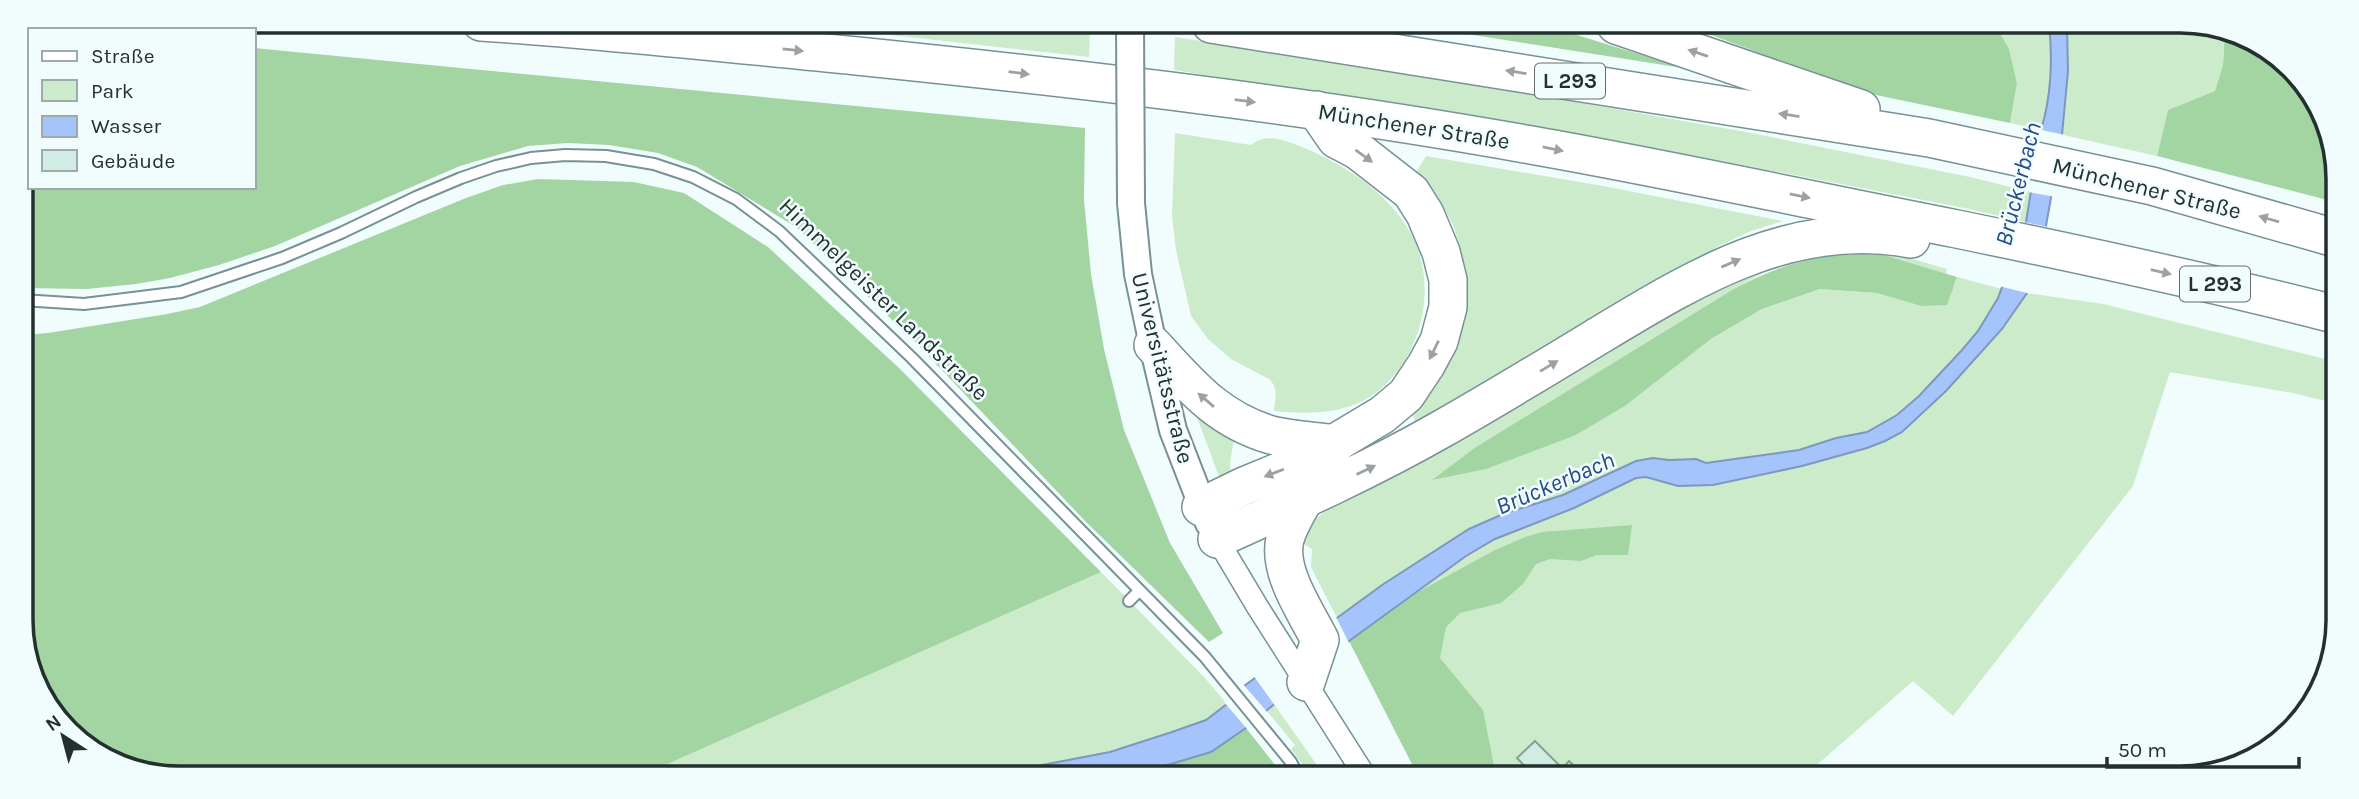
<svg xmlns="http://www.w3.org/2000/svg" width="2359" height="799" font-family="Karla,sans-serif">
<rect width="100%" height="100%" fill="#f1fdfd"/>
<!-- green -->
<g fill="#ccebcb">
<polygon points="782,23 1045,23 1090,29 1089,57"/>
<polygon points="1996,26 2221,27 2225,29 2223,65 2215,91 2168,110 2157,156 2010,123 2017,83 2009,49"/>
<polygon points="1175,37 1509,90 1746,132 1970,177 2031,192 2026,222 1964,208 1604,138 1174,70"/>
<path d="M1175 133 1251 145C1268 131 1289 142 1307 149 1346 166 1383 190 1407 227 1442 281 1423 364 1368 398 1339 415 1305 414 1274 411 1275 399 1279 388 1269 379L1231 359 1208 339 1191 316 1176 250 1172 215Z"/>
<path d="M1426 156 1603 186 1783 221 1751 231 1719 246 1417 425 1412 414C1464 365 1481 287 1451 221 1442 203 1429 188 1415 174Z"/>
<path d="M1889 252 1947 269 1946 274 1881 254 1794 261 1765 272 1732 290 1476 447 1576 435 1625 406 1711 339 1762 309 1820 289 1877 293 1921 306 1955 284 1957 277 2002 289C1984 335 1915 412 1869 431 1859 436 1847 436 1837 438 1823 441 1810 448 1796 450 1766 455 1736 458 1706 463L1696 459 1669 460 1653 458 1613 471 1604 477 1563 495 1503 514 1469 529 1429 554 1337 618 1311 567 1312 549 1299 541 1313 521 1328 509 1691 301 1770 261Z"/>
<polygon points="2027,293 2103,304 2334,361 2334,403 2293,393 2170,372 2133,486 1953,716 1913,681 1803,777 1419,776 1349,641 1466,556 1495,539 1636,478 1646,477 1678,486 1713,485 1802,466 1885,441 1921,416 1946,391 2001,329"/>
<polygon points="34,312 28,334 22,334 22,313"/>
<polygon points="1201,418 1234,439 1230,463 1231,476 1223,487 1198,420"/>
<polygon points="1101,572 1204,677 1227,704 1206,720 1110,752 990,775 645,774"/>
<polygon points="1274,704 1324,775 1310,775 1291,749 1295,745 1266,710"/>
</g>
<!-- forest -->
<g fill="#a3d5a3">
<polygon points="1403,24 1545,25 1683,68"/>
<polygon points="1684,25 1996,26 2009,49 2017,83 2010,123 1871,94"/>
<polygon points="2225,29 2298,75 2335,149 2335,202 2157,156 2168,110 2215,91 2223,65"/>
<polygon points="254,48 1085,128 1084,200 1091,274 1104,349 1124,430 1170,543 1223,633 1209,642 1085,521 919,346 796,227 697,167 658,153 609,145 568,143 528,146 460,166 275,246 219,265 170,278 136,284 87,289 22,288 21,170 30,134 30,187 254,187"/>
<polygon points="538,179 634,182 684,193 768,247 899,368 1101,572 645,774 138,772 61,724 24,650 22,335 48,333 167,314 200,307 466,198 503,185"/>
<path d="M1852 252 1881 254 1957 277 1947 305 1921 306 1877 293 1820 289 1762 309 1711 339 1625 406 1576 435 1486 469 1432 480 1476 447 1732 290C1771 269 1808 256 1852 252Z"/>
<polygon points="1632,525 1628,555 1597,555 1581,561 1550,559 1536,564 1523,584 1501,603 1460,613 1446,627 1440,658 1483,710 1496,776 1418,776 1349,641 1407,598 1495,550 1525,537 1542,532"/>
<polygon points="1246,728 1283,775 1134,775 1211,752"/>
</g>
<!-- water -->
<path fill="#a5c4fb" stroke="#7e97be" stroke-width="2" d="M2049 26H2067L2068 71 2062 135 2046 226 2027 293 2002 329 1946 391 1902 432 1885 441 1867 448 1802 466 1713 485 1678 486 1646 477 1636 478 1574 508 1495 539 1466 556 1349 641 1246 728 1211 752 1134 775H990L1110 752 1172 732 1206 720 1227 704 1244 686 1382 585 1469 529 1503 514 1563 495 1636 461 1653 458 1669 460 1696 459 1706 463 1799 450 1836 438 1867 432 1897 415 1919 396 1962 350 1978 331 1998 298 2026 222 2041 130C2051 98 2053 59 2049 26Z"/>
<!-- pier -->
<g fill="#f1fdfd">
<polygon points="2037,129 2065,135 2056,197 2028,192"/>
<polygon points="2023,222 2049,227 2031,294 1999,286"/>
<polygon points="1335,615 1350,645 1276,707 1253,675"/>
<polygon points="1242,683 1268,713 1248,730 1224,702"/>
</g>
<!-- building -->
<g fill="#d1ece3" stroke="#869f97" stroke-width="2">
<polygon points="1535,741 1561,767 1552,776 1534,776 1517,758"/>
<polygon points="1569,761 1585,776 1555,776"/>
</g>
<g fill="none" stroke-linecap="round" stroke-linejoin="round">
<defs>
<g id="service">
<polyline points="22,300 84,304 181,292 282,258 341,233 416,197 461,178 496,166 531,158 565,155 606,156 654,164 693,177 736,199 779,231 912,358 1205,657 1291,762 1298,775"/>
<polyline points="1129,601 1139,591"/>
</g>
<polyline id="minor" points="1217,539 1257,606 1365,776"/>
<polyline id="tertiary" points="1131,203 1138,274 1153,345 1173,430 1209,523"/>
<g id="trunk">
<path d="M481 22C606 30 731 44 857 56 1082 79 1308 105 1531 145 1673 170 1815 201 1957 229 2083 255 2209 282 2334 314"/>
<polyline points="1211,24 1929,138 2152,186 2335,238"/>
<polyline points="1616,25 1861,109"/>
<path d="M1153 345C1190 385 1217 419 1271 435 1292 440 1315 441 1336 444"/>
<path d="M1304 500C1297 512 1289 525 1285 539 1277 571 1306 612 1320 640L1306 682"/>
<polyline points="1201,507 1244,486 1305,461 1382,415 1406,395 1426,365 1439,341 1448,307 1448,280 1441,252 1425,214 1411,192 1357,150 1336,139 1316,110"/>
<path d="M1217 539C1292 505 1368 471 1440 430 1493 400 1544 369 1595 338 1693 279 1791 217 1911 239"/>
</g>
</defs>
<!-- service casing -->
<use href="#service" stroke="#779194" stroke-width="14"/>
<!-- minor casing -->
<use href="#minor" stroke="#779194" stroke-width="24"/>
<!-- tertiary casing -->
<use href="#tertiary" stroke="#779194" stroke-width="30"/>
<!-- trunk casing -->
<use href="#trunk" stroke="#779194" stroke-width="40"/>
<!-- service -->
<use href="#service" stroke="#fff" stroke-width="10"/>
<!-- minor -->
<use href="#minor" stroke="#fff" stroke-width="21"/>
<!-- tertiary -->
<use href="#tertiary" stroke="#fff" stroke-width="26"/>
<!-- trunk -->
<use href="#trunk" stroke="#fff" stroke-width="37"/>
<defs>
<polyline id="tertiary-bridge" points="1130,24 1131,203"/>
</defs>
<!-- tertiary-bridge casing -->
<use href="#tertiary-bridge" stroke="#779194" stroke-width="30" stroke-linecap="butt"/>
<!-- tertiary-bridge -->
<use href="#tertiary-bridge" stroke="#fff" stroke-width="26"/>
</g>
<!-- one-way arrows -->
<defs><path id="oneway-solid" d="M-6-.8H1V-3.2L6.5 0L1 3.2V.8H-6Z" transform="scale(1.75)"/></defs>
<g fill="#9ca1a2">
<use href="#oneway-solid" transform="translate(793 50) rotate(6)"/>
<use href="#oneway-solid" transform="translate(1698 53) rotate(-161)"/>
<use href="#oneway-solid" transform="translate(1516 72) rotate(-171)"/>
<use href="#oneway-solid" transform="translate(1019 73) rotate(7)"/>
<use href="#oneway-solid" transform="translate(1245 101) rotate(7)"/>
<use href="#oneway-solid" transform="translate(1789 115) rotate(-171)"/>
<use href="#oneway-solid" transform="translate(1553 149) rotate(11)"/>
<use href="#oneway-solid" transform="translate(1364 156) rotate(36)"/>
<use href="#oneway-solid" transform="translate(1800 196) rotate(12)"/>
<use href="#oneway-solid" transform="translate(2269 219) rotate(-164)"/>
<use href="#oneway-solid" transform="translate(1731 263) rotate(-23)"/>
<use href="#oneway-solid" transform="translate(2161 272) rotate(13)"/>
<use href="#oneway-solid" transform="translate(1434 350) rotate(116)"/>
<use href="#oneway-solid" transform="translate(1549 366) rotate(-31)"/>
<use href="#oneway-solid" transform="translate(1206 400) rotate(-139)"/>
<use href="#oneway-solid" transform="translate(1366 470) rotate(-26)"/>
<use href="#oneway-solid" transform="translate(1274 473) rotate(159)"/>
</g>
<g text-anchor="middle" stroke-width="5" stroke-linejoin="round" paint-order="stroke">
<!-- shield labels -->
<g fill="#f1fdfd" stroke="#626d6e" stroke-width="2">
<rect x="1535" y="63.5" width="70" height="35" rx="5"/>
<rect x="2180" y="266.5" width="70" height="35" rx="5"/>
</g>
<g font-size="21" font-weight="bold" fill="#242f30">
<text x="1570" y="88">L 293</text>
<text x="2215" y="291">L 293</text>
</g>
<!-- street labels -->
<g font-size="23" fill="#242f30" stroke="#f1fdfd">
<text transform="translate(1414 126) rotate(9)" y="8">Münchener Straße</text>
<text transform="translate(2147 188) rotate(14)" y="8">Münchener Straße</text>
<text transform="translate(884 299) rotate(44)" y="8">Himmelgeister Landstraße</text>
<text transform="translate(1163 368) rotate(76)" y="8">Universitätsstraße</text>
</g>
<!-- water labels -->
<g font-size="24" font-style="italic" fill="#284a8b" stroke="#f1fdfd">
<text transform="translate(2018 184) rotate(-76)" y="8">Brückerbach</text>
<text transform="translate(1555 483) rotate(-23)" y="8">Brückerbach</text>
</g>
</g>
<!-- crop -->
<path d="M0 0H2359V799H0ZM179 33H2180A146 146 0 0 1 2326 179V620A146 146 0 0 1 2180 766H179A146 146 0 0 1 33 620V179A146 146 0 0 1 179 33Z" fill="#f1fdfd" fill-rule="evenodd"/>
<path fill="none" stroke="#242f30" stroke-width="3.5" d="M179 33H2180A146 146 0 0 1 2326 179V620A146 146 0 0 1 2180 766H179A146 146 0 0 1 33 620V179A146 146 0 0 1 179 33Z"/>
<!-- legend -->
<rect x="28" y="28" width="228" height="161" fill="#f1fdfd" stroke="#9fabab" stroke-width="2"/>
<rect x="42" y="51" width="35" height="10" fill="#ffffff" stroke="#9fabab" stroke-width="2"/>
<text x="91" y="63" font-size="21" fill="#242f30">Straße</text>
<rect x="42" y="80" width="35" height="21" fill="#ccebcb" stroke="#9fabab" stroke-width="2"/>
<text x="91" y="98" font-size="21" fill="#242f30">Park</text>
<rect x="42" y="116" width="35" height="21" fill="#a5c4fb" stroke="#9fabab" stroke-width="2"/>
<text x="91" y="133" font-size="21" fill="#242f30">Wasser</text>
<rect x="42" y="150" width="35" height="21" fill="#d1ece3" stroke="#9fabab" stroke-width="2"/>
<text x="91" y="168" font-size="21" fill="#242f30">Gebäude</text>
<!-- north arrow -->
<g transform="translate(63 736) rotate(324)" stroke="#f1fdfd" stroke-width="5" paint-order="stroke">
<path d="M0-5L12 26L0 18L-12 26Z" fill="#242f30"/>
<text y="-10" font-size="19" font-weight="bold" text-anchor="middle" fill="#242f30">N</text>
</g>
<!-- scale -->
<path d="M2107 757v10h192v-10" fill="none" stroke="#242f30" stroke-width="3.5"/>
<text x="2118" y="757" font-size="21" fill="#242f30" stroke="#f1fdfd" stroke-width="5" paint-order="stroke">50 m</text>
</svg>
